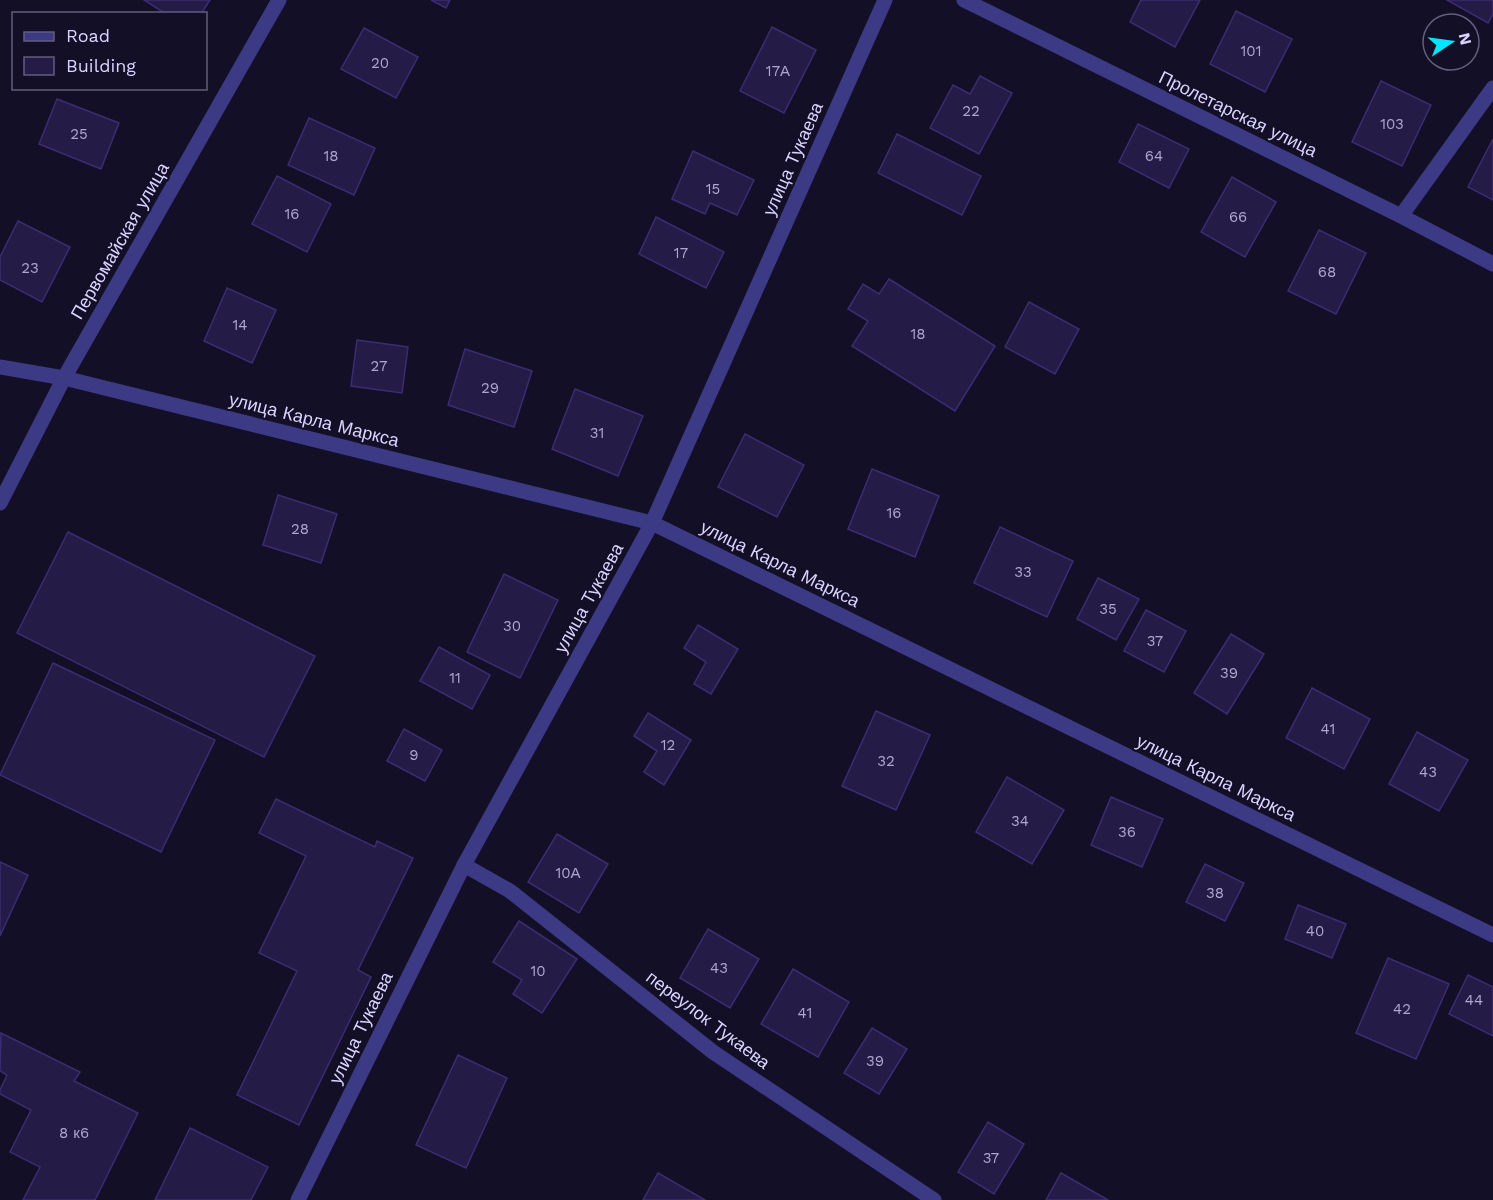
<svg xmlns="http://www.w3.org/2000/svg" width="1493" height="1200" font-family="'Work Sans',sans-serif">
<rect width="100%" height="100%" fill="#130f26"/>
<!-- building -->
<g fill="#241b47" stroke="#3b2d73" stroke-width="1.5">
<polygon points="144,0 210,0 201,14 166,14"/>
<polygon points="431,0 450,0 446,8"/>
<polygon points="1141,0 1200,0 1175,47 1130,22"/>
<polygon points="1447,0 1493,0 1493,14 1488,23"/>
<polygon points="1236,11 1292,39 1265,92 1210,64"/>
<polygon points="772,27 816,50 784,113 740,91"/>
<polygon points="364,28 418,57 396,98 341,69"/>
<polygon points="980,76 1012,93 979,154 930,128 953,85 970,94"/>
<polygon points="1381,81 1431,105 1402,166 1352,142"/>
<polygon points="57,99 119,123 101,169 39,144"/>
<polygon points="309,118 375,148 354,195 288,165"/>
<polygon points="1138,124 1189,149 1169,188 1119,162"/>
<polygon points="897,134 981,176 962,215 878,173"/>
<polygon points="1493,139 1493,200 1468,187"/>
<polygon points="693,151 754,180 737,215 710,203 705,214 672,199"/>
<polygon points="277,176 331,204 307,252 252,224"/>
<polygon points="1232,177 1276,202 1245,257 1201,232"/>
<polygon points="656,217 724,252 706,288 639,254"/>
<polygon points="18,221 70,247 42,302 0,280 0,257"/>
<polygon points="1319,230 1366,253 1336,314 1288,291"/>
<polygon points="889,279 995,346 955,411 852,346 868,321 848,309 863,284 879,294"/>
<polygon points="227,288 276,310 252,363 204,341"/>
<polygon points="1029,302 1079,329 1055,374 1005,347"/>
<polygon points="357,340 408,347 402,393 351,386"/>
<polygon points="465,349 532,371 514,427 448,405"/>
<polygon points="575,389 643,416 618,476 552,449"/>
<polygon points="745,434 804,465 777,517 718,487"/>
<polygon points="872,469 939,496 915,557 848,529"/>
<polygon points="278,495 337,514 321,563 263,545"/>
<polygon points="1000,527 1073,561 1047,617 974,583"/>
<polygon points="68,532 315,656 264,757 17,633"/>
<polygon points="504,574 558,600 520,678 467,652"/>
<polygon points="1098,578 1139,599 1116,640 1077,619"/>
<polygon points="1146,610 1186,631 1164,672 1124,651"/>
<polygon points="698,625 738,649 711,694 694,684 706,662 684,648"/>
<polygon points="1231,634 1264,654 1227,714 1194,693"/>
<polygon points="439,647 490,675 472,709 420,681"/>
<polygon points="53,663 215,740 161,852 0,775"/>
<polygon points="1312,688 1370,719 1344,769 1286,738"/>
<polygon points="876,711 930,735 896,810 842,786"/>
<polygon points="648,713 691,740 664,785 644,772 657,751 634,736"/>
<polygon points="404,729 442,750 425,781 387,761"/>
<polygon points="1417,732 1468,760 1439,811 1389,784"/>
<polygon points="1007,777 1064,810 1032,864 976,832"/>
<polygon points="1111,797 1163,819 1142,867 1091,845"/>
<polygon points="276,799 375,847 377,841 413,858 358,970 371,977 299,1125 237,1095 297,971 259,953 306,856 259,833"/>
<polygon points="557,834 608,864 579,913 528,882"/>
<polygon points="0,862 28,875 0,936"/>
<polygon points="1205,864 1244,883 1225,921 1186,902"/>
<polygon points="1298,905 1346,924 1332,958 1285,939"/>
<polygon points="519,921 577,959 542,1013 513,994 522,980 493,962"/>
<polygon points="708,929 759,959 730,1008 680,978"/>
<polygon points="1388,958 1449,984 1416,1059 1356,1033"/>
<polygon points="793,969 849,1002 818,1057 761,1024"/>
<polygon points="1468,975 1493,987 1493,1036 1449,1014"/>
<polygon points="872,1028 907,1049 879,1094 844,1073"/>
<polygon points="1,1033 80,1072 74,1081 138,1113 95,1200 23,1200 40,1167 10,1152 31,1110 0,1094 0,1090 7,1075 0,1071"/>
<polygon points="458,1055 507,1078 466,1168 416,1145"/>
<polygon points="988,1122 1024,1144 994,1194 958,1172"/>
<polygon points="190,1128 268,1167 251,1200 155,1200"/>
<polygon points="658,1173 705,1200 643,1200"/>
<polygon points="1061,1173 1108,1200 1046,1200"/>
</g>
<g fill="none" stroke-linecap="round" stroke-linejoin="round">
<!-- minor -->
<g stroke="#3d3a85" stroke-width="15">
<polyline points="964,0 1401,216 1493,264"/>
<polyline points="1401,216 1493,88"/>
<polyline points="0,367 64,378 652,523 1493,935"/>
<polyline points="0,503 64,378 279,0"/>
<polyline points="464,865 510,891 713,1052 934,1200"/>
<polyline points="298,1200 464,865 652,523 885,0"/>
</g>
</g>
<g text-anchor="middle" stroke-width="4.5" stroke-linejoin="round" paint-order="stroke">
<!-- number labels -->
<g font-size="15" fill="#aca6d1">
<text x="1251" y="56">101</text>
<text x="380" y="68">20</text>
<text x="778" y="76">17А</text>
<text x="971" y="116">22</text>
<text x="1392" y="129">103</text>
<text x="79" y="139">25</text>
<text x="331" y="161">18</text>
<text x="1154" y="161">64</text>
<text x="713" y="194">15</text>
<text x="292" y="219">16</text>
<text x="1238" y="222">66</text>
<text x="681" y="258">17</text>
<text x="30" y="273">23</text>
<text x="1327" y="277">68</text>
<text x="240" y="330">14</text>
<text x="918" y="339">18</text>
<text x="379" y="371">27</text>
<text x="490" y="393">29</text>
<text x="597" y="438">31</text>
<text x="894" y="518">16</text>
<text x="300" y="534">28</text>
<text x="1023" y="577">33</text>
<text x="1108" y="614">35</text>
<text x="512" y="631">30</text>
<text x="1155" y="646">37</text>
<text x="1229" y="678">39</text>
<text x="455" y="683">11</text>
<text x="1328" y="734">41</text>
<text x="668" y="750">12</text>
<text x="414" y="760">9</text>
<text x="886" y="766">32</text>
<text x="1428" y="777">43</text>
<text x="1020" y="826">34</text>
<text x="1127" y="837">36</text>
<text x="568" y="878">10А</text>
<text x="1215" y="898">38</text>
<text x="1315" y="936">40</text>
<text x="719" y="973">43</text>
<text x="538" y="976">10</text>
<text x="1474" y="1005">44</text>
<text x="1402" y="1014">42</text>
<text x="805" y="1018">41</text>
<text x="875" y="1066">39</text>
<text x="74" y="1138">8 к6</text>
<text x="991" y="1163">37</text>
</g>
<!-- street labels -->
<g font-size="18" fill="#d9d4ff" stroke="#130f26">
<text transform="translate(1238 114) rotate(26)" y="6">Пролетарская улица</text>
<text transform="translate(793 159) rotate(-66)" y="6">улица Тукаева</text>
<text transform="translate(120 241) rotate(-60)" y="6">Первомайская улица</text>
<text transform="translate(314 420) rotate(14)" y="6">улица Карла Маркса</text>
<text transform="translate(780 564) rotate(26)" y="6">улица Карла Маркса</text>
<text transform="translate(589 598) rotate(-61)" y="6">улица Тукаева</text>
<text transform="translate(1216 778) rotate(26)" y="6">улица Карла Маркса</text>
<text transform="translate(708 1020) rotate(37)" y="6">переулок Тукаева</text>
<text transform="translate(361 1028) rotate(-64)" y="6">улица Тукаева</text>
</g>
</g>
<!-- legend -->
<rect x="12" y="12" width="195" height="78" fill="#130f26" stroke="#625e7d" stroke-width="1.5"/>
<rect x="24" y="32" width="30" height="9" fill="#3d3a85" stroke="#625e7d" stroke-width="1.5"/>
<text x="66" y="42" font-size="18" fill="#d9d4ff">Road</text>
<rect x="24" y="57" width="30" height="18" fill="#241b47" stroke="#625e7d" stroke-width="1.5"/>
<text x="66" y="72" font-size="18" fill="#d9d4ff">Building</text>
<!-- north arrow -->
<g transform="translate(1451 42) rotate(77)"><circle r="28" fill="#130f26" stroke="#625e7d" stroke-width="1.5"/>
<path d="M0-4.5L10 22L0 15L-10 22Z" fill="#00e5ff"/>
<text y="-9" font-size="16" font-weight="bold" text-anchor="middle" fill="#d9d4ff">N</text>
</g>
</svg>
